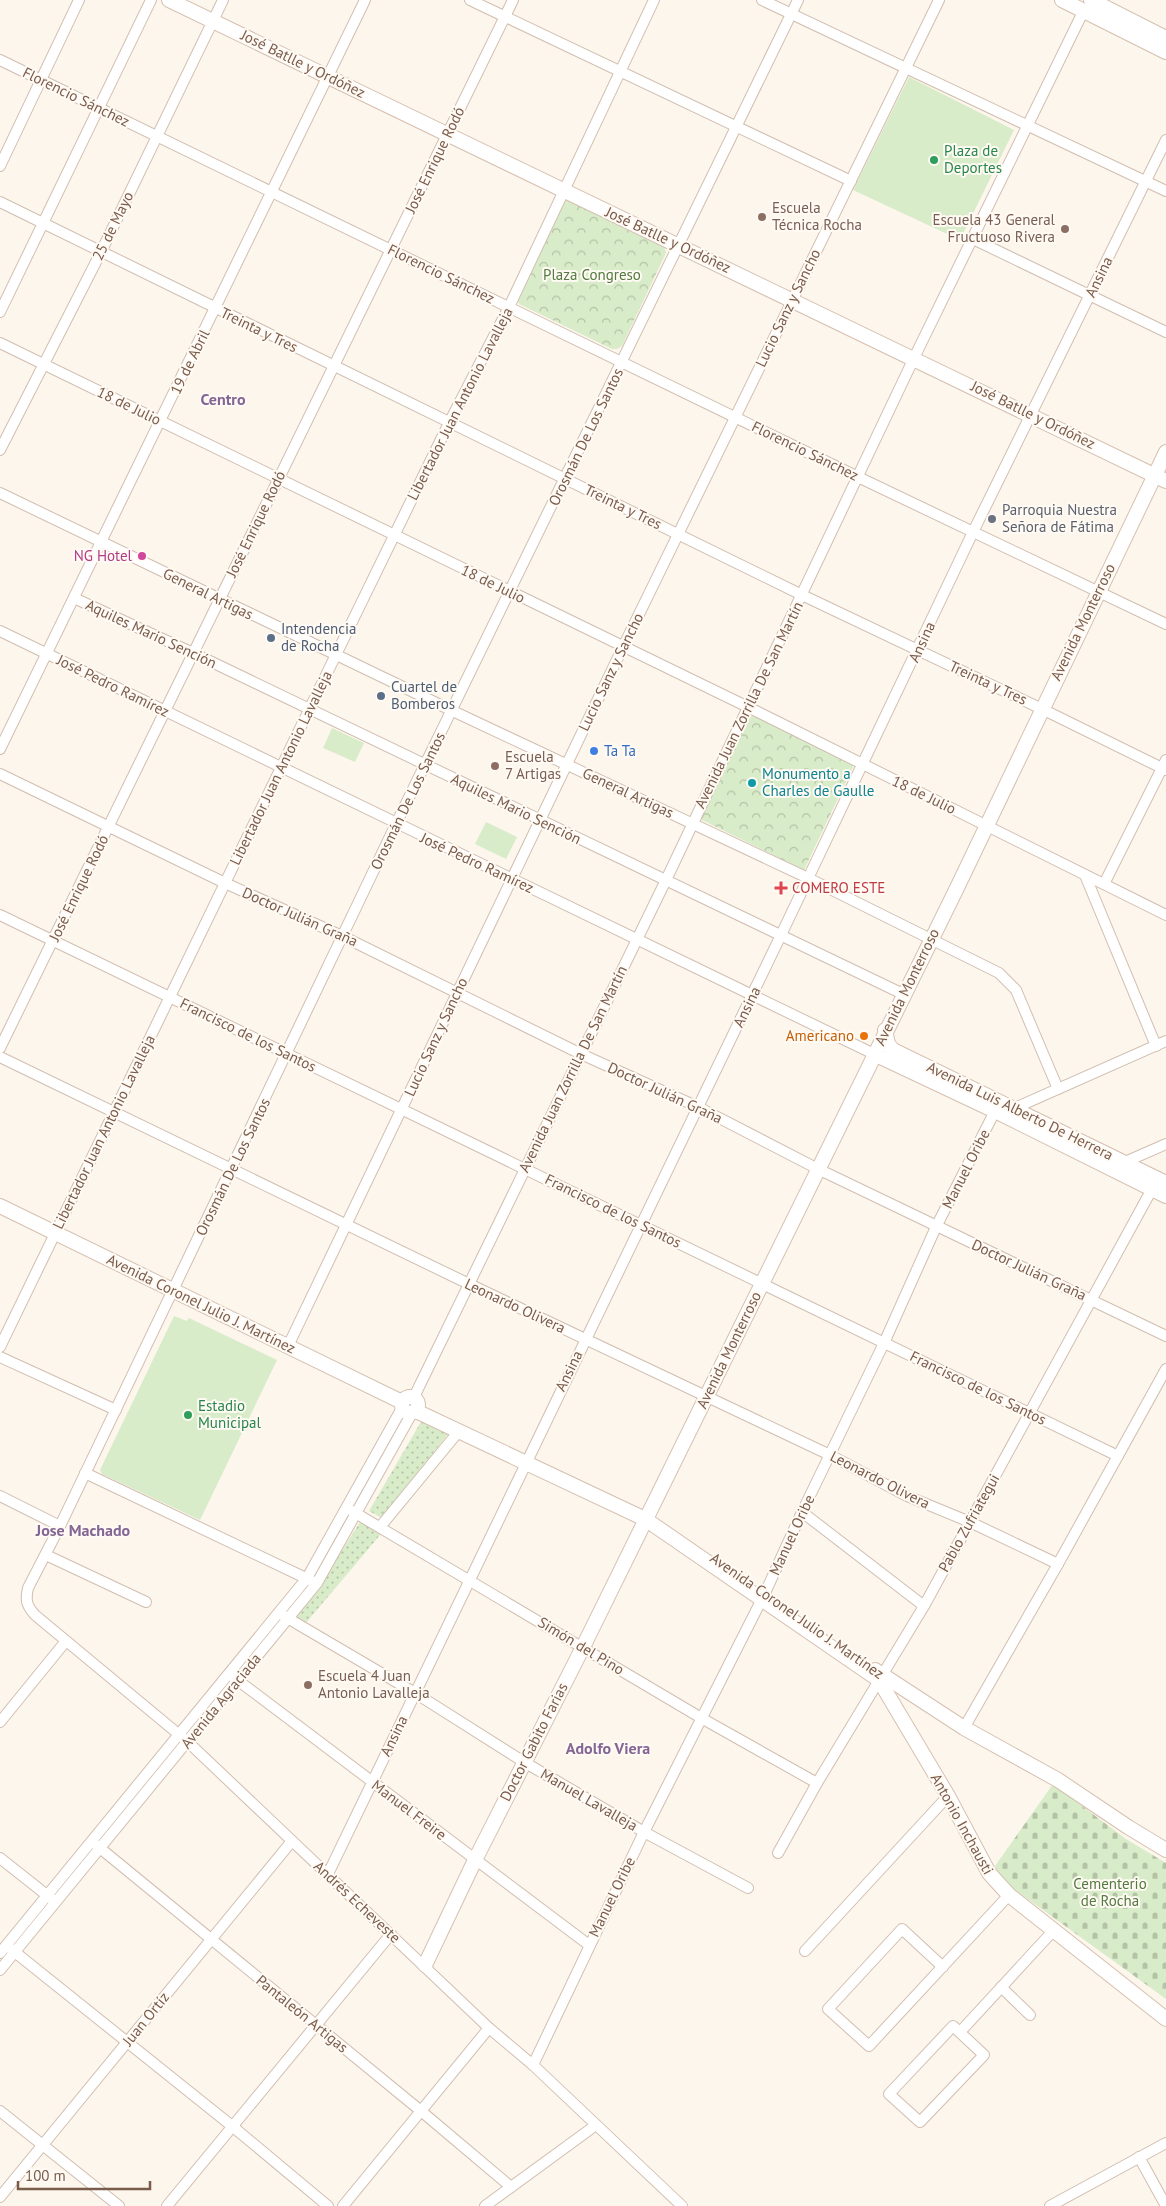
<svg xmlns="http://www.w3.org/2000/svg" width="1166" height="2206" font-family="'PT Sans',sans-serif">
<defs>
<pattern id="grass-dots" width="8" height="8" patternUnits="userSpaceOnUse" patternTransform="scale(1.25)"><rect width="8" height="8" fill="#d8ecc9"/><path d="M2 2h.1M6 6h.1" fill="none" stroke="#b4c2a5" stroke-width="1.8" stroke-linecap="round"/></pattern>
<pattern id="forest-crowns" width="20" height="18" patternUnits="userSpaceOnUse" patternTransform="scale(1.25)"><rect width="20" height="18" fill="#d8ecc9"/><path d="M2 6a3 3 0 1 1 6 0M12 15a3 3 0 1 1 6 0" fill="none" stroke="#b4c2a5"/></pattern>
<pattern id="cemetery-stones" width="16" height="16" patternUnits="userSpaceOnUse" patternTransform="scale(1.25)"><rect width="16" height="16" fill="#d8ecc9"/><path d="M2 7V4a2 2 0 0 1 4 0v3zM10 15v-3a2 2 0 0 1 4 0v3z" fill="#b4c2a5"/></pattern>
</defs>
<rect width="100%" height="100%" fill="#fdf6ec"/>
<!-- grass -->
<g fill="url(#grass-dots)">
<polygon points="422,1420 448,1434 382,1518 369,1511"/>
<polygon points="360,1522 381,1534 305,1624 298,1619 298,1615 318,1589"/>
</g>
<!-- forest -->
<g fill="url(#forest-crowns)">
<polygon points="566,200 570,200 664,245 666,253 622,346 617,349 612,349 519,304 517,297"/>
<polygon points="750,713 854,765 804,870 700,819"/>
</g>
<!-- cemetery -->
<polygon fill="url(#cemetery-stones)" points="1053,1784 1126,1839 1166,1863 1166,1999 1000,1879 995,1866"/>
<!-- pitch -->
<g fill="#d8ecc9">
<polygon points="909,77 1014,130 960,240 853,190"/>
<polygon points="332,728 364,743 355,762 323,748"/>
<polygon points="486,822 517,837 506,859 475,844"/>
<polygon points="174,1316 187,1321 189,1318 277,1360 200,1520 102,1474 100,1470"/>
</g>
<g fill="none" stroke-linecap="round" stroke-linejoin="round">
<defs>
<g id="street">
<polyline points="470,0 851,181"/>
<polyline points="762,0 1166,191"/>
<polyline points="0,60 858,477 1166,624"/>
<polyline points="0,166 79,0"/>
<polyline points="0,202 802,595 1042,709 1166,770"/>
<polyline points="973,239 1166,332"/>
<polyline points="0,312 151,0"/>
<polyline points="0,343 748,707 1166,915"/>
<polyline points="0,450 101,252 223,0"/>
<polyline points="0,493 457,713 808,878 999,973 1016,990 1058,1089"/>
<polyline points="74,598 193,653 903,994"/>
<polyline points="0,631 874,1054"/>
<polyline points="0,749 365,0"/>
<polyline points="0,774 225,883 342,936 581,1054 698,1107 818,1169 1166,1336"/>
<polyline points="1085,875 1156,1046"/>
<polyline points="1104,884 1166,760"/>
<polyline points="0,915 1118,1456"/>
<polyline points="0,1048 513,0"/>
<polyline points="0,1057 469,1284 830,1455 907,1496 970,1522 1058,1564"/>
<polyline points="1125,1162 1166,1144"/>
<polyline points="288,1346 623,647 939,0"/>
<polyline points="0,1347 309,710 450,421 509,307 654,0"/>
<polyline points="0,1357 116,1410"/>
<polyline points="414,1397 666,880 914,358 1083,12"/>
<polyline points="85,1473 312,1581"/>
<polyline points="0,1496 60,1526"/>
<polyline points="352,1511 703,1719 817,1783"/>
<polyline points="802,1512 924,1606"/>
<polyline points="380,1527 459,1431"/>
<polyline points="46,1555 146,1602"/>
<polyline points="284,1616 415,1693 524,1762 644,1832 748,1888"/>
<polyline points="232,1676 589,1945"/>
<polyline points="0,1722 66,1641"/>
<polyline points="964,1728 1058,1564 1166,1369"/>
<polyline points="95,1844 421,2111 511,2187"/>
<polyline points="778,1853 817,1783 924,1606 1152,1189"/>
<polyline points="0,1858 53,1900"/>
<polyline points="328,1874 781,935 973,532 1166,140"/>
<polyline points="11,1949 232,2126 328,2206"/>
<polyline points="805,1951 948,1796"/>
<polyline points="0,1953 307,1578 402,1408"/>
<polyline points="943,1967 902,1929 828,2009 869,2046 1009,1895"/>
<polyline points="0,1970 317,1583 412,1413"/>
<polyline points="1001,1987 1030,2015"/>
<polygon points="953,2026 984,2055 920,2122 889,2094"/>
<polyline points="960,2032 1054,1930"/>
<polyline points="533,2065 644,1832 765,1593 802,1512 884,1343 936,1227 995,1111 1015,1108 1166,1041"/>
<polyline points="0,2111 119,2206"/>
<polyline points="1139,2157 1166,2206"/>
<polyline points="0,2197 292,1841"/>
<polyline points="167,2206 391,1934"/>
<polyline points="343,2206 489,2028"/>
<polyline points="485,2206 596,2125"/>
<path d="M682 2206 533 2065 489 2028 188 1742 35 1615C27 1606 25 1601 28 1588L60 1526 396 824 798 0"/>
<polyline points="1050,2206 1166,2143"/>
</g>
<g id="secondary">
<polyline points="169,0 1166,481"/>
<polyline points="1062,0 1166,52"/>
<polyline points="1091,0 1166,38"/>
<polyline points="885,1030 888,1044 893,1050 1166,1183"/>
<polyline points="874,1054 995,1111 1166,1196"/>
<polyline points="0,1206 402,1402"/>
<circle cx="410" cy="1405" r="8"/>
<polyline points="416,1411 645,1519 879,1680 948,1796 989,1873 1009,1895 1166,2019"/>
<polyline points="875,1670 964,1728 1058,1780 1128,1827 1166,1850"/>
<polyline points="425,1965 475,1860 583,1647 955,892 1166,452"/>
</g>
</defs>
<!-- street casing -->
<use href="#street" stroke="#d1beb0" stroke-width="12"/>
<!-- secondary casing -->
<use href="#secondary" stroke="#d6c0b0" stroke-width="16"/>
<!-- street -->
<use href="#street" stroke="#fff" stroke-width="10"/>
<!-- secondary -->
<use href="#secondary" stroke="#fff" stroke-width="14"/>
</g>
<!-- markers -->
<g fill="#2e9e5b" stroke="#fffaf3" stroke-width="2">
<circle cx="934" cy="160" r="5"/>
<circle cx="188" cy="1415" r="5"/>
</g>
<g fill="#8d6e63" stroke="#fffaf3" stroke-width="2">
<circle cx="762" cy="217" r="5"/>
<circle cx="1065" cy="229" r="5"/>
<circle cx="495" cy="766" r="5"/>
<circle cx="308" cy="1685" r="5"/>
</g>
<circle fill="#6b7280" stroke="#fffaf3" stroke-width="2" cx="992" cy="519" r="5"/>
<circle fill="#d1479c" stroke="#fffaf3" stroke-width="2" cx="142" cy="556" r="5"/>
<g fill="#5c6f8a" stroke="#fffaf3" stroke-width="2">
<circle cx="271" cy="638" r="5"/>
<circle cx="381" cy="696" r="5"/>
</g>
<circle fill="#3f7fe0" stroke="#fffaf3" stroke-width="2" cx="594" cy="751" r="5"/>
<circle fill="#0f9aa8" stroke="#fffaf3" stroke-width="2" cx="752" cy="783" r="5"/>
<path fill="#e0444e" stroke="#fffaf3" stroke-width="2" d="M778.5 880.5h5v5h5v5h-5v5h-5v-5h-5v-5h5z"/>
<circle fill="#e8710a" stroke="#fffaf3" stroke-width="2" cx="864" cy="1036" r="5"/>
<g text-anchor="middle" stroke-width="4" stroke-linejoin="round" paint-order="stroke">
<!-- street labels -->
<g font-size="15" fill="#7a5c4d" stroke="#fffaf3">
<text transform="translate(303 64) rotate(26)" y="5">José Batlle y Ordóñez</text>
<text transform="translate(76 97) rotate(26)" y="5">Florencio Sánchez</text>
<text transform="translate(435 160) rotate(-64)" y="5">José Enrique Rodó</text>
<text transform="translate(113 226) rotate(-64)" y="5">25 de Mayo</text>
<text transform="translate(668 240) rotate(25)" y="5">José Batlle y Ordóñez</text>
<text transform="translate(441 274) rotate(26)" y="5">Florencio Sánchez</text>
<text transform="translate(1099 277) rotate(-64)" y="5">Ansina</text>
<text transform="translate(788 308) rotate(-64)" y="5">Lucio Sanz y Sancho</text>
<text transform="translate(259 330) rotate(26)" y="5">Treinta y Tres</text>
<text transform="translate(190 362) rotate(-64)" y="5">19 de Abril</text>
<text transform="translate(460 404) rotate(-63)" y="5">Libertador Juan Antonio Lavalleja</text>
<text transform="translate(129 406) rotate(26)" y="5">18 de Julio</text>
<text transform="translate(1033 415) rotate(26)" y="5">José Batlle y Ordóñez</text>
<text transform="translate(586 437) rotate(-64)" y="5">Orosmán De Los Santos</text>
<text transform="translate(805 451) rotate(26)" y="5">Florencio Sánchez</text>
<text transform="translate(623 507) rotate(26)" y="5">Treinta y Tres</text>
<text transform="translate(256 524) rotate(-64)" y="5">José Enrique Rodó</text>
<text transform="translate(493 584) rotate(26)" y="5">18 de Julio</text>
<text transform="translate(208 594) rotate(26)" y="5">General Artigas</text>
<text transform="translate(1083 622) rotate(-64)" y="5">Avenida Monterroso</text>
<text transform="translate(151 634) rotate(25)" y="5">Aquiles Mario Sención</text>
<text transform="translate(922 642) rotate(-65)" y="5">Ansina</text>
<text transform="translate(611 672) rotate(-64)" y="5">Lucio Sanz y Sancho</text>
<text transform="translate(988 683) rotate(25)" y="5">Treinta y Tres</text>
<text transform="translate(113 686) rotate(26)" y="5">José Pedro Ramírez</text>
<text transform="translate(749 705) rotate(-64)" y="5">Avenida Juan Zorrilla De San Martín</text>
<text transform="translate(281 768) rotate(-64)" y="5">Libertador Juan Antonio Lavalleja</text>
<text transform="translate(628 793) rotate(25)" y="5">General Artigas</text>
<text transform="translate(924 795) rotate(26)" y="5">18 de Julio</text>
<text transform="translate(408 801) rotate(-64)" y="5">Orosmán De Los Santos</text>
<text transform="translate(516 809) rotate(26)" y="5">Aquiles Mario Sención</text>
<text transform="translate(477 863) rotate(25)" y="5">José Pedro Ramírez</text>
<text transform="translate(79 888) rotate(-64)" y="5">José Enrique Rodó</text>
<text transform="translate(300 917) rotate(24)" y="5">Doctor Julián Graña</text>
<text transform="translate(907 987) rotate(-64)" y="5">Avenida Monterroso</text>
<text transform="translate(747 1007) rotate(-64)" y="5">Ansina</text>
<text transform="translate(248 1035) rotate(26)" y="5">Francisco de los Santos</text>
<text transform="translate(436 1037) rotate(-65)" y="5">Lucio Sanz y Sancho</text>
<text transform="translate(573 1069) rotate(-64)" y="5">Avenida Juan Zorrilla De San Martín</text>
<text transform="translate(665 1093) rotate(25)" y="5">Doctor Julián Graña</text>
<text transform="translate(1020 1111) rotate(26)" y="5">Avenida Luis Alberto De Herrera</text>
<text transform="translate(104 1132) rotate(-64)" y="5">Libertador Juan Antonio Lavalleja</text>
<text transform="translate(233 1167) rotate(-64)" y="5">Orosmán De Los Santos</text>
<text transform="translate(966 1169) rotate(-63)" y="5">Manuel Oribe</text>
<text transform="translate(613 1211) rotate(26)" y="5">Francisco de los Santos</text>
<text transform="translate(1029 1270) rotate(25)" y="5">Doctor Julián Graña</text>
<text transform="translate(201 1304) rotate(26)" y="5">Avenida Coronel Julio J. Martínez</text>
<text transform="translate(515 1306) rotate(25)" y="5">Leonardo Olivera</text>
<text transform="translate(729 1350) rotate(-64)" y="5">Avenida Monterroso</text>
<text transform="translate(569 1371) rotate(-64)" y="5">Ansina</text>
<text transform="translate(978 1388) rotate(26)" y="5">Francisco de los Santos</text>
<text transform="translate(880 1480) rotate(27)" y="5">Leonardo Olivera</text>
<text transform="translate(969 1523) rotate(-61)" y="5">Pablo Zufriategui</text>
<text transform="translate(792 1535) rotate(-65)" y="5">Manuel Oribe</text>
<text transform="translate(797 1616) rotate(35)" y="5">Avenida Coronel Julio J. Martínez</text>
<text transform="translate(581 1646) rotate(31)" y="5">Simón del Pino</text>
<text transform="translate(221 1701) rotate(-51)" y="5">Avenida Agraciada</text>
<text transform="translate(394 1736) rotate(-64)" y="5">Ansina</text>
<text transform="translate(534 1742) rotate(-63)" y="5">Doctor Gabito Farias</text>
<text transform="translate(589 1800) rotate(30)" y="5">Manuel Lavalleja</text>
<text transform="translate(409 1810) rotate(37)" y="5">Manuel Freire</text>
<text transform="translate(962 1824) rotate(61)" y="5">Antonio Inchausti</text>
<text transform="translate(612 1897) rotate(-64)" y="5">Manuel Oribe</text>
<text transform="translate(357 1902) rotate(43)" y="5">Andrés Echeveste</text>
<text transform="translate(302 2014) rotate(39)" y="5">Pantaleón Artigas</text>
<text transform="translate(146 2019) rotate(-51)" y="5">Juan Ortíz</text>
</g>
<!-- leisure labels -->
<g font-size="15" fill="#27864d" stroke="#fffaf3" text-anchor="start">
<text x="944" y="156">Plaza de<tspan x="944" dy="17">Deportes</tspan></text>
<text x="198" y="1411">Estadio<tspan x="198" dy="17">Municipal</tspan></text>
</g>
<!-- education labels -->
<g font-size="15" fill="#785e54" stroke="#fffaf3" text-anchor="start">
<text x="772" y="213">Escuela<tspan x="772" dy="17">Técnica Rocha</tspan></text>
<text x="1055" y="225" text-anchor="end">Escuela 43 General<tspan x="1055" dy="17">Fructuoso Rivera</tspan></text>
<text x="505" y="762">Escuela<tspan x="505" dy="17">7 Artigas</tspan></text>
<text x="318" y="1681">Escuela 4 Juan<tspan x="318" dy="17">Antonio Lavalleja</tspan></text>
</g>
<!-- park labels -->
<g font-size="15" fill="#537a41" stroke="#fffaf3">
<text x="592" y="280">Plaza Congreso</text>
<text x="1110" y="1889">Cementerio<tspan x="1110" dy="17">de Rocha</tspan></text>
</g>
<!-- worship labels -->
<g font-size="15" fill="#5b616d" stroke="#fffaf3" text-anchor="start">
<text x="1002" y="515">Parroquia Nuestra<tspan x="1002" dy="17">Señora de Fátima</tspan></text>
</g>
<!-- hotel labels -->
<g font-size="15" fill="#b23c85" stroke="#fffaf3" text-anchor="end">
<text x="132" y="561">NG Hotel</text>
</g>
<!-- service labels -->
<g font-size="15" fill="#4e5e75" stroke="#fffaf3" text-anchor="start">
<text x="281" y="634">Intendencia<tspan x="281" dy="17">de Rocha</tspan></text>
<text x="391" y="692">Cuartel de<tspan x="391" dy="17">Bomberos</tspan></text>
</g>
<!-- shop labels -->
<g font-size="15" fill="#366cbe" stroke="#fffaf3" text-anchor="start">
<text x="604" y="756">Ta Ta</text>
</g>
<!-- culture labels -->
<g font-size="15" fill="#0d838f" stroke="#fffaf3" text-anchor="start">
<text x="762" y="779">Monumento a<tspan x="762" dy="17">Charles de Gaulle</tspan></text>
</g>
<!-- health labels -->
<g font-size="15" fill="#be3a42" stroke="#fffaf3" text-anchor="start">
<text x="792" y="893">COMERO ESTE</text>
</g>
<!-- food labels -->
<g font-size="15" fill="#c56008" stroke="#fffaf3" text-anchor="end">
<text x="854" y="1041">Americano</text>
</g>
<!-- neighbourhood labels -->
<g font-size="16" font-weight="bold" fill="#846695" stroke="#fffaf3">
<text x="223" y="405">Centro</text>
<text x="83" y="1536">Jose Machado</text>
<text x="608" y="1754">Adolfo Viera</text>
</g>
</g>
<!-- scale -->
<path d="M18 2181v8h132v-8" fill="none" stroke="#7a5c4d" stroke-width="2.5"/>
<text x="25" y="2181" font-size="15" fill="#7a5c4d" stroke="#fffaf3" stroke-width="4" paint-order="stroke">100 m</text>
</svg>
